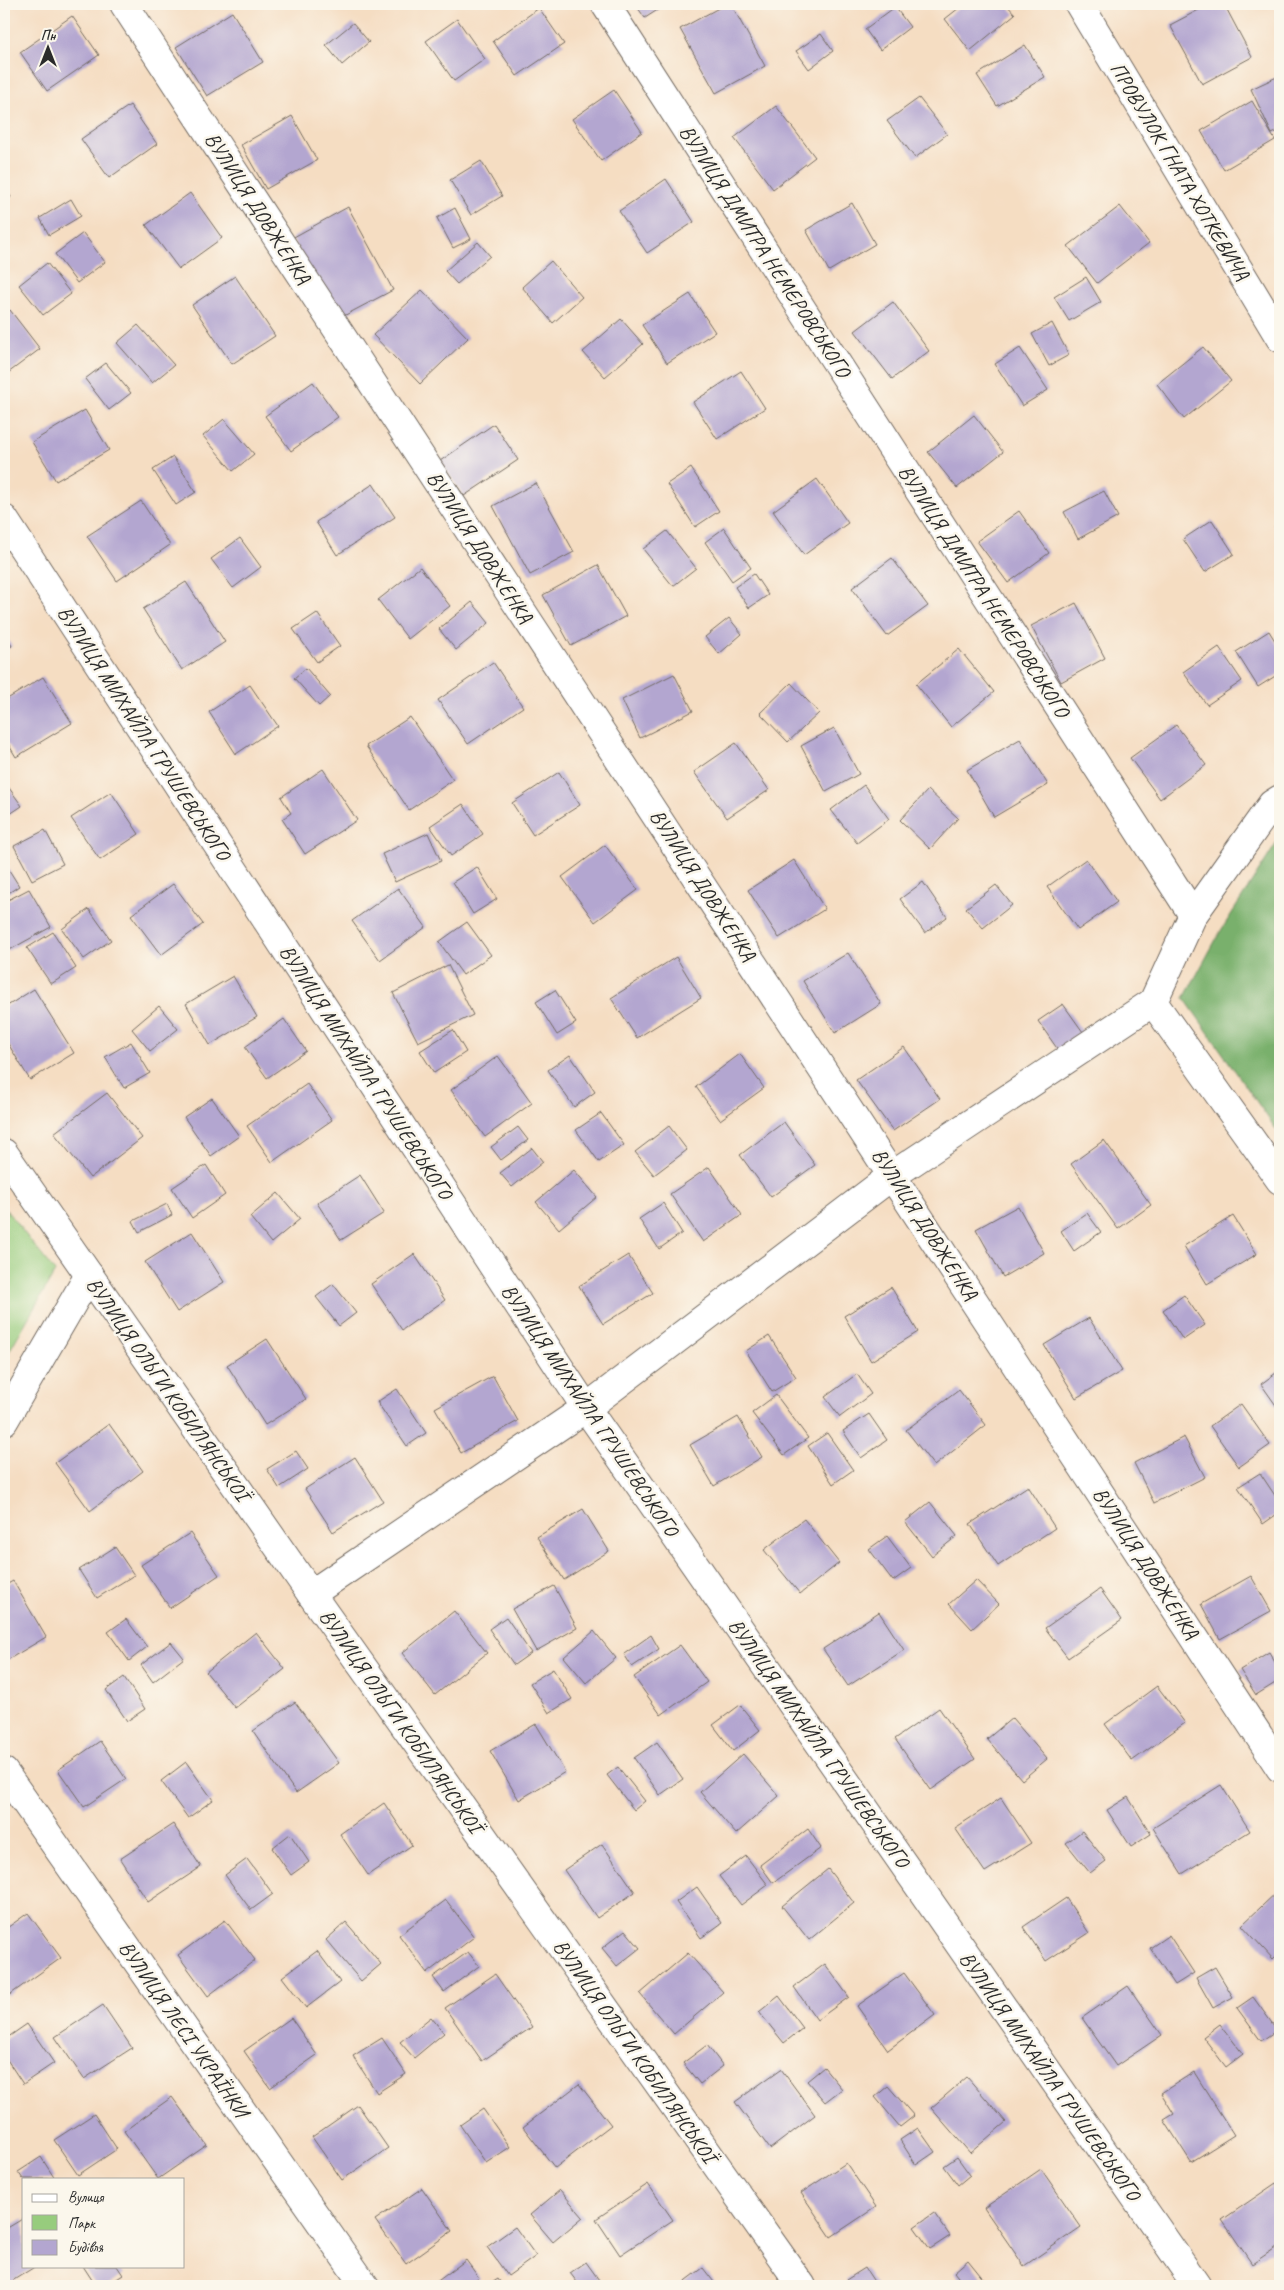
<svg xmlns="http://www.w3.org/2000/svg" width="1284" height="2290" font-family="Caveat,sans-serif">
<rect width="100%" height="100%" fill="#fbf7ec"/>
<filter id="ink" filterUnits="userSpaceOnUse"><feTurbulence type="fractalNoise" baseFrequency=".02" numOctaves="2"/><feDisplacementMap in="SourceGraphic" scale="10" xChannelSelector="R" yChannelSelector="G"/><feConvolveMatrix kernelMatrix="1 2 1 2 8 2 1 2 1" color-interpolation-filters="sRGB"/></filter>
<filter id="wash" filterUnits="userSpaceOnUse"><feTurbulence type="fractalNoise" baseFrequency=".0096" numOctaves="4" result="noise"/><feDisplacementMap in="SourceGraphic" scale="20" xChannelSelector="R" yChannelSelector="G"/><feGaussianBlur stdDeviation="1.12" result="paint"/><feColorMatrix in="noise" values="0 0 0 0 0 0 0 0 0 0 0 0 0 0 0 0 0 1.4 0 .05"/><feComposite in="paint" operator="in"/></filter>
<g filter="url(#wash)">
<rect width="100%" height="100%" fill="#f5ddc2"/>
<!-- green -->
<polygon fill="#97cc7d" stroke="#617c54" points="4,1207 55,1272 4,1360"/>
<!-- forest -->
<polygon fill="#79b06c" stroke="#526e4c" points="1280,838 1280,1135 1184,998 1220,932"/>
<g id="blocks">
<!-- building -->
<g fill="#b3a6d0">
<polygon points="635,4 667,4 645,18"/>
<polygon points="726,4 731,4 765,66 716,93 680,29"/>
<polygon points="964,4 1006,4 1015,14 970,51 945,19"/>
<polygon points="1210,4 1224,4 1252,57 1202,84 1170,25"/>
<polygon points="895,7 910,27 880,50 865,29"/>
<polygon points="539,8 564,44 517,76 493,41"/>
<polygon points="232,12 263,62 207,96 176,47"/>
<polygon points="72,16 99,55 47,91 20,52"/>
<polygon points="457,19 485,59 454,81 426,41"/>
<polygon points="353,23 369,42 342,65 326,45"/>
<polygon points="821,34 833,51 809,69 796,51"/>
<polygon points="1025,45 1045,77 997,106 977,75"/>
<polygon points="1279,76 1280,130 1272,134 1251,89"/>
<polygon points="614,90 642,132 601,161 572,119"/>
<polygon points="919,98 947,134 915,158 887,121"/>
<polygon points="1252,101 1275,140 1224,170 1201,131"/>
<polygon points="130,105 157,144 109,178 81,139"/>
<polygon points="776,106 815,157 773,189 734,138"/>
<polygon points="292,116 317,160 266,189 241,145"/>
<polygon points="481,161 502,196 471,215 450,180"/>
<polygon points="666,179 694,222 647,253 619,211"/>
<polygon points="4,187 11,197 4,201"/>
<polygon points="190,193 222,238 179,269 146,225"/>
<polygon points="71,199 81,216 49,235 40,218"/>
<polygon points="852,203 875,244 829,271 806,230"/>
<polygon points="1120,206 1149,243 1097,283 1068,246"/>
<polygon points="348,207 393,290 336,320 292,238"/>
<polygon points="455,208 471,239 453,248 437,218"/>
<polygon points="83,233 105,262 77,283 55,254"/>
<polygon points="478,242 490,256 457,284 445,271"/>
<polygon points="551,261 582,297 553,323 522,287"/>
<polygon points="47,263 71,294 43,315 19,285"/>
<polygon points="235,276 275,336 232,364 192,305"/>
<polygon points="1086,277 1101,302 1069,321 1054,297"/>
<polygon points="422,290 468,338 420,384 373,335"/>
<polygon points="690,294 715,332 667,363 642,325"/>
<polygon points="893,302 929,351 892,379 855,331"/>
<polygon points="10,310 40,349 4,376 4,315"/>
<polygon points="621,319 643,344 605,377 583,352"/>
<polygon points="1052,323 1069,355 1049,366 1032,334"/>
<polygon points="138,325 174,365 152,383 117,343"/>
<polygon points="1203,347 1231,381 1184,419 1157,384"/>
<polygon points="1020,348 1048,390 1022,406 995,364"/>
<polygon points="106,363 131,393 109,410 85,379"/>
<polygon points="741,371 765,408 717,439 693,402"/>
<polygon points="313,382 338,417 291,451 265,416"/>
<polygon points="85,410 109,450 56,481 32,442"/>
<polygon points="974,415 1003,452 957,488 928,452"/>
<polygon points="224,419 254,454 233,471 203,436"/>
<polygon points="494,424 518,460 464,496 440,461"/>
<polygon points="173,457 196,492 176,505 153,470"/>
<polygon points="691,468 719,511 695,527 667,484"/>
<polygon points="817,479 848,523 804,555 773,511"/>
<polygon points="536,483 574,552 530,575 493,506"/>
<polygon points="373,484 395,517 337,555 316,522"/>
<polygon points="1104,491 1118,517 1078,539 1064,512"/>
<polygon points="141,501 170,545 117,581 87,536"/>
<polygon points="1019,511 1049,553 1008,583 977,541"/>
<polygon points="1212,520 1234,554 1205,572 1183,539"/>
<polygon points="1280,521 1280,534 1274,526"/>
<polygon points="724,528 751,568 732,581 705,542"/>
<polygon points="667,531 696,568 673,586 643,549"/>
<polygon points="240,538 261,567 233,588 211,559"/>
<polygon points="892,558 928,606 887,636 852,588"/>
<polygon points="598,565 626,616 571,646 543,595"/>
<polygon points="420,567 450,606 408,639 378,600"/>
<polygon points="754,574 768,595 749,608 735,587"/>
<polygon points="186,582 225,642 182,670 143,609"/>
<polygon points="472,602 489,623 456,650 439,629"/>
<polygon points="1076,603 1105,658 1061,682 1031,626"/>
<polygon points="317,613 340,646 317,662 293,629"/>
<polygon points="729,618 742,634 719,654 705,637"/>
<polygon points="1269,631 1280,649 1280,673 1258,687 1236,652"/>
<polygon points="4,633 12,646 4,651"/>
<polygon points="1219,647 1242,681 1207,705 1183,672"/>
<polygon points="959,649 994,692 951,727 916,684"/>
<polygon points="493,662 523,707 468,744 438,700"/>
<polygon points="306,668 330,696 319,706 294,678"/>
<polygon points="674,674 693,711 640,738 622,700"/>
<polygon points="43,677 72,723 16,757 4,737 4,701"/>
<polygon points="791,683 819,713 788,742 760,713"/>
<polygon points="250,685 278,726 236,754 209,712"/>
<polygon points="410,717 453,780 409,810 366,746"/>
<polygon points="1176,725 1206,765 1160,799 1130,758"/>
<polygon points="834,728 859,774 826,792 801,746"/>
<polygon points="1020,739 1048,785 994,817 967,770"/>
<polygon points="736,743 769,790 727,818 694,772"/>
<polygon points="323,769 357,820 305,854 282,819 291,813 281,797"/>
<polygon points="559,772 580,805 533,835 512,803"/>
<polygon points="4,781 22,806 4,818"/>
<polygon points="864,785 889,819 857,843 831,810"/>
<polygon points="928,790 958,818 930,849 900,820"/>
<polygon points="111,792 139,834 100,860 71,818"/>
<polygon points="463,804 483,834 451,856 430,826"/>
<polygon points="45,830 63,864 32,880 14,846"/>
<polygon points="428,833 441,861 395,882 382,854"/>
<polygon points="605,845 638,890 595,922 562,877"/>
<polygon points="1086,859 1117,902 1078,930 1047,887"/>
<polygon points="794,860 825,909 779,938 748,890"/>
<polygon points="4,862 19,886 4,896"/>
<polygon points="477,867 497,899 473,914 453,882"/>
<polygon points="923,882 947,917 925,933 900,899"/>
<polygon points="173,884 203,924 161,955 131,915"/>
<polygon points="996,885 1012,905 983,928 966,908"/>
<polygon points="398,888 426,927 380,960 352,921"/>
<polygon points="29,889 51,927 4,953 4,902"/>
<polygon points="89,909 111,940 84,959 62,929"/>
<polygon points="467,922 491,955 463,975 439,942"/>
<polygon points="53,932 76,968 51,984 27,948"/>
<polygon points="848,953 881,1004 835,1033 803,981"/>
<polygon points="676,957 701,998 637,1038 611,998"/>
<polygon points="448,965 473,1015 418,1042 393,993"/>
<polygon points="233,976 257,1017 210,1045 186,1004"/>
<polygon points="34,989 74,1053 30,1080 4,1037 4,1008"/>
<polygon points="555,990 576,1023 557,1035 536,1002"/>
<polygon points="1063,1004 1088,1039 1063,1057 1038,1021"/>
<polygon points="159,1006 178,1029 150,1051 132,1029"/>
<polygon points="284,1019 306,1051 267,1078 245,1047"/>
<polygon points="453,1030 466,1052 434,1073 420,1051"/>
<polygon points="131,1042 150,1073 124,1088 105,1057"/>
<polygon points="904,1047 940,1099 893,1131 856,1080"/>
<polygon points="740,1054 764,1088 720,1120 696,1087"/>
<polygon points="570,1055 595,1092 574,1107 548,1070"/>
<polygon points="498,1056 532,1103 485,1137 451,1090"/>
<polygon points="307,1084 332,1120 272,1162 247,1126"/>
<polygon points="107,1093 142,1138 90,1178 54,1133"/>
<polygon points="212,1098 239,1136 211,1156 184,1117"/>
<polygon points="601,1113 624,1145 599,1162 576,1130"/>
<polygon points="784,1122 815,1165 771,1197 740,1155"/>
<polygon points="669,1126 687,1150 654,1175 635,1152"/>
<polygon points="518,1127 528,1140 501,1160 491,1147"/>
<polygon points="1104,1140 1151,1205 1118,1229 1071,1164"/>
<polygon points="532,1148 543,1162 512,1187 500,1173"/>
<polygon points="206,1165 225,1195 192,1218 172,1188"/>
<polygon points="709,1167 742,1215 703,1242 670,1194"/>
<polygon points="574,1170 597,1197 559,1229 536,1202"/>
<polygon points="360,1175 384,1213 341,1240 317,1203"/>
<polygon points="278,1193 300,1219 271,1243 250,1217"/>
<polygon points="663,1203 682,1233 659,1249 639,1219"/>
<polygon points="167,1204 172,1215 139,1232 133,1221"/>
<polygon points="1018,1206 1044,1253 1003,1277 976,1229"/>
<polygon points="1087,1213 1101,1232 1074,1251 1061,1231"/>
<polygon points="1233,1216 1257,1254 1207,1284 1184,1246"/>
<polygon points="192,1232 224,1282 177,1312 145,1262"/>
<polygon points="414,1254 445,1300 402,1330 371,1284"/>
<polygon points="628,1255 653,1293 603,1324 579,1286"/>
<polygon points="333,1284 356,1313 339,1326 316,1297"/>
<polygon points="891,1287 918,1332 871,1361 844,1316"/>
<polygon points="1184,1295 1205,1325 1183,1340 1163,1310"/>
<polygon points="1089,1318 1122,1371 1076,1398 1044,1345"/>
<polygon points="769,1336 796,1377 772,1392 746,1351"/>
<polygon points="267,1339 306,1399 265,1425 227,1365"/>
<polygon points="1280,1370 1280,1411 1261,1384"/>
<polygon points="857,1374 871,1394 840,1417 825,1397"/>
<polygon points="493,1376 518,1421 461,1453 435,1408"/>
<polygon points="397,1389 426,1433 407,1446 377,1402"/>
<polygon points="959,1390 986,1425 934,1466 906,1430"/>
<polygon points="776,1395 808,1438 784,1455 752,1413"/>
<polygon points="1241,1404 1270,1445 1239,1467 1210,1426"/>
<polygon points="869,1414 887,1440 861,1458 843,1431"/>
<polygon points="738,1417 762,1457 714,1486 690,1445"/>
<polygon points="109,1424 143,1471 90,1511 55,1463"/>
<polygon points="827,1433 853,1470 833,1484 808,1446"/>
<polygon points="1184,1437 1205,1477 1154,1503 1134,1463"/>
<polygon points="296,1451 308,1469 279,1488 267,1469"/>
<polygon points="355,1457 383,1501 333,1532 305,1489"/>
<polygon points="1260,1473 1280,1503 1280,1512 1263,1524 1238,1487"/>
<polygon points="1028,1486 1055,1528 998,1566 970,1524"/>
<polygon points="930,1502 957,1536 932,1556 905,1522"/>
<polygon points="583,1509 609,1551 564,1580 537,1537"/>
<polygon points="804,1519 839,1563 800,1594 764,1550"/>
<polygon points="190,1533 219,1575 170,1608 141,1565"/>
<polygon points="887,1536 911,1568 893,1581 869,1549"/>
<polygon points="115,1547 134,1575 97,1598 79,1570"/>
<polygon points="1251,1576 1271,1611 1220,1639 1201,1604"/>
<polygon points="976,1580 999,1604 972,1629 949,1604"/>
<polygon points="13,1581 46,1637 4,1662 4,1586"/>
<polygon points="554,1586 577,1628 536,1651 512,1609"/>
<polygon points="1100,1589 1122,1620 1068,1658 1045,1628"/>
<polygon points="454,1611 487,1653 435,1695 402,1653"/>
<polygon points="879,1612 904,1650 848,1686 823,1649"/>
<polygon points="506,1617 531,1653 514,1665 489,1629"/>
<polygon points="126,1619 147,1647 129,1661 108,1632"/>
<polygon points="594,1631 616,1658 586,1683 564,1657"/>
<polygon points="256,1632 285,1669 235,1708 206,1672"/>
<polygon points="651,1635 659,1649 632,1667 624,1654"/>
<polygon points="171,1642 184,1658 153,1682 141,1665"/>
<polygon points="680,1645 707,1682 661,1715 634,1677"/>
<polygon points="1269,1652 1280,1671 1280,1680 1256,1695 1240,1670"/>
<polygon points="553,1669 572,1699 549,1713 530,1683"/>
<polygon points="124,1677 145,1709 127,1721 106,1690"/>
<polygon points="1157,1686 1185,1723 1132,1761 1105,1724"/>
<polygon points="295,1702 339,1763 296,1793 253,1731"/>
<polygon points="740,1705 760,1730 733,1751 713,1725"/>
<polygon points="939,1708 975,1759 931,1790 895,1739"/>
<polygon points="1012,1718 1047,1759 1022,1780 987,1739"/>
<polygon points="536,1724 565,1772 519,1800 490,1751"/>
<polygon points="100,1741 126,1779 84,1807 58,1770"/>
<polygon points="657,1742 683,1779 660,1795 634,1758"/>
<polygon points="743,1754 779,1796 736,1834 700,1792"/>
<polygon points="186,1762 213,1800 188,1818 161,1781"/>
<polygon points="618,1767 645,1801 634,1810 607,1775"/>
<polygon points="1221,1785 1250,1831 1182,1874 1153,1828"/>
<polygon points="1128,1797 1151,1834 1131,1847 1107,1810"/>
<polygon points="1001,1798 1031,1843 985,1872 955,1828"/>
<polygon points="384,1803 412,1845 368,1875 340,1834"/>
<polygon points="173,1824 201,1867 148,1902 120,1859"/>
<polygon points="808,1829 821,1848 773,1883 760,1865"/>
<polygon points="1082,1831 1106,1861 1090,1873 1066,1843"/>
<polygon points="290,1834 309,1862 291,1875 272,1848"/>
<polygon points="602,1844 635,1892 597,1918 564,1870"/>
<polygon points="746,1856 768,1885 741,1905 719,1876"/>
<polygon points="247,1859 273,1894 251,1910 225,1875"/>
<polygon points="828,1869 854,1903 809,1940 782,1906"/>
<polygon points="697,1887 722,1923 701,1938 676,1902"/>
<polygon points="1280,1889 1280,1952 1273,1959 1242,1925"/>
<polygon points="1066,1898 1089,1933 1046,1961 1023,1927"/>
<polygon points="446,1900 474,1937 427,1973 399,1935"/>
<polygon points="28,1913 61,1958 8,1996 4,1989 4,1930"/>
<polygon points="225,1920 255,1960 208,1996 178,1955"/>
<polygon points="346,1922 381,1964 361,1981 326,1940"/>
<polygon points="625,1930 640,1948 617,1966 602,1948"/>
<polygon points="1169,1935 1194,1973 1175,1985 1150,1948"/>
<polygon points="317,1951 340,1982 306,2008 282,1977"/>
<polygon points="468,1952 479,1966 444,1992 433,1977"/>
<polygon points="688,1953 723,1992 674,2034 640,1994"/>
<polygon points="825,1964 849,1997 817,2020 794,1987"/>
<polygon points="1215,1967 1233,1997 1213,2008 1196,1978"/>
<polygon points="904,1973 935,2015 888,2050 857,2006"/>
<polygon points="495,1974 532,2027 482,2061 445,2008"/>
<polygon points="1128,1986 1162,2035 1116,2066 1082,2018"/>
<polygon points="779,1996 803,2028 784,2043 759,2012"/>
<polygon points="1253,1997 1277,2030 1261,2041 1237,2008"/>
<polygon points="103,2005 132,2048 84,2079 55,2037"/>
<polygon points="431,2017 444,2033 414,2058 400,2042"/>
<polygon points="291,2018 317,2055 270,2088 244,2051"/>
<polygon points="27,2024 54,2063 23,2084 4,2055 4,2040"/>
<polygon points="1220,2024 1243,2054 1226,2067 1203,2037"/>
<polygon points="382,2038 406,2074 377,2093 353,2056"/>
<polygon points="707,2045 723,2066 700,2084 683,2063"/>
<polygon points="824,2067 842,2089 825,2102 807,2081"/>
<polygon points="781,2069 815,2115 770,2149 735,2102"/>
<polygon points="1194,2072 1234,2135 1191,2162 1164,2120 1174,2114 1161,2093"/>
<polygon points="967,2077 1006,2122 970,2153 931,2108"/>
<polygon points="579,2084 611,2125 555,2168 523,2127"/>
<polygon points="888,2086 914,2116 900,2127 875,2097"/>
<polygon points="4,2087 8,2095 4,2098"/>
<polygon points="172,2097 207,2145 158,2179 124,2131"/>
<polygon points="358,2105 388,2148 342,2180 312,2137"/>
<polygon points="483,2109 510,2147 486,2163 460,2125"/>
<polygon points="94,2114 117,2149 78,2175 54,2140"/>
<polygon points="918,2128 935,2152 916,2165 900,2140"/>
<polygon points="41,2157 55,2179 23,2179 18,2172"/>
<polygon points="957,2157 970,2175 958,2185 944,2166"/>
<polygon points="846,2163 876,2207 831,2237 801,2193"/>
<polygon points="1041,2169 1081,2227 1024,2266 984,2208"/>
<polygon points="1276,2183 1280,2190 1280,2245 1252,2264 1222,2220"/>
<polygon points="648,2184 673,2220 620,2255 596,2219"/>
<polygon points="422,2188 452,2231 406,2264 375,2220"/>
<polygon points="560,2190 583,2217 553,2242 530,2215"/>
<polygon points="934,2213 950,2236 930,2249 914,2227"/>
<polygon points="24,2218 24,2266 36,2266 4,2286 4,2230"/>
<polygon points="515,2227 536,2256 508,2276 487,2247"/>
<polygon points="466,2260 479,2278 468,2286 431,2286"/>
<polygon points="968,2260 989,2286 965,2286 954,2272"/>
<polygon points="586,2262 599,2280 590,2286 580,2286 570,2273"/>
<polygon points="83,2266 117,2266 123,2275 106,2286 96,2286"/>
<polygon points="703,2268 717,2286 679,2286"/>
<polygon points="865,2268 877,2286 850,2286 846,2280"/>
<polygon points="498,2279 503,2286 487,2286"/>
</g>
</g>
</g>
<g filter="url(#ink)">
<use href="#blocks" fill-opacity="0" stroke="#726960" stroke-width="1"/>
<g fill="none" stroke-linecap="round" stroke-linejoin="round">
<defs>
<g id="street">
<polyline points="124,4 1280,1768"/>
<polyline points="605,4 1193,915"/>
<polyline points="1079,4 1280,338"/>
<polyline points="1280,799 1272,804 1193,915 1153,1002 1280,1180"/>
<polyline points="4,1153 311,1594 802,2286"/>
<polyline points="4,1421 89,1275"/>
<polyline points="311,1594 586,1408 893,1175 1153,1002"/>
<polyline points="4,1772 365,2286"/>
</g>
<polyline id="secondary" points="4,519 586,1408 1197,2286"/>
</defs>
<!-- street casing -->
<use href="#street" stroke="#726960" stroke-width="30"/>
<!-- secondary casing -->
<use href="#secondary" stroke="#726960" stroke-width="30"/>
<!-- street -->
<use href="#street" stroke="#fff" stroke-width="28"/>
<!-- secondary -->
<use href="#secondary" stroke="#fff" stroke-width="28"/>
</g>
</g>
<g text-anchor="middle" stroke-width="5" stroke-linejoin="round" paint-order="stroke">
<!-- street labels -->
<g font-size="21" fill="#2b2b2b" stroke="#fbf7ec">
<text transform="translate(1180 171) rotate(59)" y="7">ПРОВУЛОК ГНАТА ХОТКЕВИЧА</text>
<text transform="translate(258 208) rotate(57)" y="7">ВУЛИЦЯ ДОВЖЕНКА</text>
<text transform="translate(765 251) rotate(57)" y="7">ВУЛИЦЯ ДМИТРА НЕМЕРОВСЬКОГО</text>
<text transform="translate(480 547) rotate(57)" y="7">ВУЛИЦЯ ДОВЖЕНКА</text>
<text transform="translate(984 591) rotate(57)" y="7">ВУЛИЦЯ ДМИТРА НЕМЕРОВСЬКОГО</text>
<text transform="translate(144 733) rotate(57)" y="7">ВУЛИЦЯ МИХАЙЛА ГРУШЕВСЬКОГО</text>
<text transform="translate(703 885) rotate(57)" y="7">ВУЛИЦЯ ДОВЖЕНКА</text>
<text transform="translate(366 1072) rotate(57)" y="7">ВУЛИЦЯ МИХАЙЛА ГРУШЕВСЬКОГО</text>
<text transform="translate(925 1224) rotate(57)" y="7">ВУЛИЦЯ ДОВЖЕНКА</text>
<text transform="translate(168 1389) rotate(55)" y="7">ВУЛИЦЯ ОЛЬГИ КОБИЛЯНСЬКОЇ</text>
<text transform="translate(590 1410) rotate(56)" y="7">ВУЛИЦЯ МИХАЙЛА ГРУШЕВСЬКОГО</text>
<text transform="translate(1146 1563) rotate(57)" y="7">ВУЛИЦЯ ДОВЖЕНКА</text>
<text transform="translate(401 1721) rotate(55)" y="7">ВУЛИЦЯ ОЛЬГИ КОБИЛЯНСЬКОЇ</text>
<text transform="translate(819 1743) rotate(55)" y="7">ВУЛИЦЯ МИХАЙЛА ГРУШЕВСЬКОГО</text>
<text transform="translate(184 2029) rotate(55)" y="7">ВУЛИЦЯ ЛЕСІ УКРАЇНКИ</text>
<text transform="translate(635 2051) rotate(55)" y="7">ВУЛИЦЯ ОЛЬГИ КОБИЛЯНСЬКОЇ</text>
<text transform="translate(1050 2076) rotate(55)" y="7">ВУЛИЦЯ МИХАЙЛА ГРУШЕВСЬКОГО</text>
</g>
</g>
<!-- margin -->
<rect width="1284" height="2290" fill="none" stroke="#fbf7ec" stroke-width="20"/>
<!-- legend -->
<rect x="22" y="2178" width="162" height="90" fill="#fbf7ec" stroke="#a8a59f"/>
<rect x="32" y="2194" width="25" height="8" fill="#ffffff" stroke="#a8a59f"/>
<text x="68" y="2202" font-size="15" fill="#2b2b2b">Вулиця</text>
<rect x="32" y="2215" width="25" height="15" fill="#97cc7d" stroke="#a8a59f"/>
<text x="68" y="2228" font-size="15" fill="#2b2b2b">Парк</text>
<rect x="32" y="2240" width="25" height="15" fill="#b3a6d0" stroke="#a8a59f"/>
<text x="68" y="2252" font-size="15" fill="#2b2b2b">Будівля</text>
<!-- north arrow -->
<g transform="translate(48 48)" stroke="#fbf7ec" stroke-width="4" paint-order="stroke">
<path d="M0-4L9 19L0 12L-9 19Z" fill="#2b2b2b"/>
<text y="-8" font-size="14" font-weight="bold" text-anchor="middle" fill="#2b2b2b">Пн</text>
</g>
</svg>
